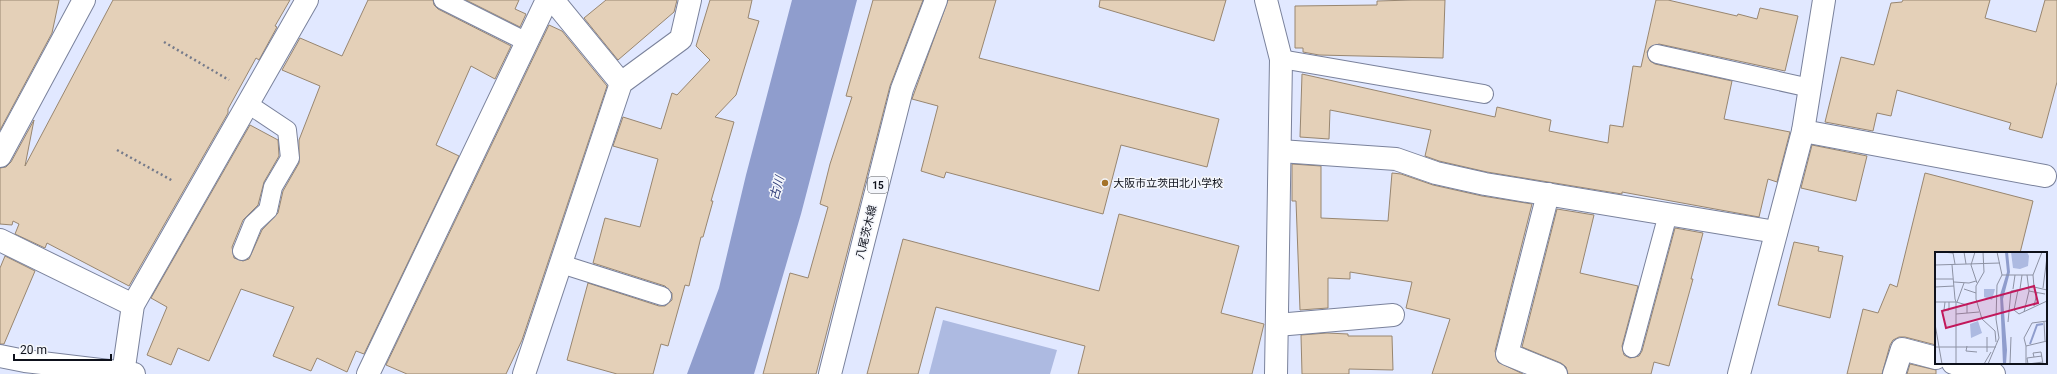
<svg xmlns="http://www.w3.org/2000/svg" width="2057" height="374" font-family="Roboto,'Noto Sans JP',sans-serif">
<rect width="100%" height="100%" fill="#e1e8ff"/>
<!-- green -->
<polygon fill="#adbae1" points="943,320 1057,350 1050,374 929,374"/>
<!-- water -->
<polygon fill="#8f9dcd" points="792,0 857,0 801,214 754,374 687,374 719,288 746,175"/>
<!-- building -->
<g fill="#e4d0b8" stroke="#988670">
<polygon points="0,0 59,0 52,33 0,130"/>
<polygon points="113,0 290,0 275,26 277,27 259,60 256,58 228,109 228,113 129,286 47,243 45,248 15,234 19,224 13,221 12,225 0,224 0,168 6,167 11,162 34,120 25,166"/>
<polygon points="368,0 433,0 434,5 438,9 511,46 495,79 471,66 436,145 459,156 364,354 356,351 347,372 317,358 311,371 273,356 294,307 241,289 209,361 178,348 171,365 147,355 167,307 151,298 250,125 278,140 279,156 264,182 258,205 243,220 232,247 234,258 243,261 249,259 262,230 278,213 283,191 299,163 299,140 320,86 282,70 300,38 342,56"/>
<polygon points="466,0 519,0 515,9 526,14 520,27"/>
<polygon points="606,0 677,0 674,12 618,60 584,18"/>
<polygon points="710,0 752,0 748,18 759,21 736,95 715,117 734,122 711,201 713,201 703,237 701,237 689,286 685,285 668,346 661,344 653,374 617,374 567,360 588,283 659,306 665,306 672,300 672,293 665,286 593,263 605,218 640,227 658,159 613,146 623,117 661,129 672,93 677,95 710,60 696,46"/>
<polygon points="873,0 923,0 890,86 816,374 763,374 790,273 808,278 828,207 820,204 830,164 852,97 846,96"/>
<polygon points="948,0 996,0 979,58 1219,119 1207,167 1121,145 1103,214 946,172 944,178 921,171 938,106 912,99"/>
<polygon points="1100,0 1226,0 1214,41 1099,7"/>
<polygon points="1412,0 1445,0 1443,58 1319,55 1303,52 1303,48 1295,48 1295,6 1377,5 1377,1"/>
<polygon points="1656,0 1668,0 1737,16 1738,14 1757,19 1760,8 1798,16 1785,71 1659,44 1650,47 1647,52 1650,61 1655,64 1732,81 1724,119 1790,132 1777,182 1768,179 1759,217 1622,192 1622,194 1487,172 1439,161 1425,156 1431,130 1330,110 1329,139 1300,137 1302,74 1495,117 1497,107 1551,120 1549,131 1608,143 1610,125 1623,127 1633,66 1641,67"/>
<polygon points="1903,0 1990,0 1985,18 2036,32 2045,0 2057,0 2057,82 2042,138 2009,129 2011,123 1897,90 1891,116 1877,113 1873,131 1825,122 1841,57 1874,65 1891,3 1902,2"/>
<polygon points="549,25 562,31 607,86 522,340 506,374 407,374 386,365"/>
<polygon points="1812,145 1867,156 1856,201 1801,188"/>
<polygon points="1292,164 1321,166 1321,218 1388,221 1392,173 1401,174 1433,185 1482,196 1532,204 1495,351 1498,362 1523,374 1432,374 1450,319 1406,308 1412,282 1350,272 1350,279 1328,278 1328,308 1300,310 1296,201 1292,201"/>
<polygon points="1925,173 2033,201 2020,253 1936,253 1936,345 1905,337 1899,337 1893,340 1890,345 1882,374 1847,374 1863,309 1878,313 1890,284 1897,287"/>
<polygon points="1557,209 1594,215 1580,273 1638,286 1622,346 1624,355 1630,358 1639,356 1642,351 1675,228 1703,233 1691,279 1693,279 1669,366 1654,362 1651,374 1568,374 1566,367 1561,363 1522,347"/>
<polygon points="1119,214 1239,246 1221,313 1264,324 1252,374 1078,374 1085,346 936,307 918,374 867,374 903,239 1099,291"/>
<polygon points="1794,242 1819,247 1818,251 1843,256 1830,318 1778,305"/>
<polygon points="5,256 35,271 4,344 0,344 0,268"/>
<polygon points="1327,333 1348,334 1348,336 1392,336 1393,370 1349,369 1349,374 1302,374 1301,335"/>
<polygon points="1910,364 1936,370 1936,374 1907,374"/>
</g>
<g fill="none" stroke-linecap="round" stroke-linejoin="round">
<defs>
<g id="lane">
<polyline points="443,0 527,42"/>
<polyline points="1657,54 1810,88"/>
<polyline points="1281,59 1484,94"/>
<polyline points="242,251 253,224 268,210 273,187 290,158 287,130 248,104"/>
<polyline points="561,264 662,296"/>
<polyline points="1632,348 1668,214"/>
</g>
<g id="street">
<polyline points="553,0 621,83"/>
<polyline points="1803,131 2045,176"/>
<polyline points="1280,151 1396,159 1436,173 1485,184 1776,232"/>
<polyline points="0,156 84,0"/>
<polyline points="1548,194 1507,354 1556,374"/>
<polyline points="0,240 133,305"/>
<polyline points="1277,325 1393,315"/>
<polyline points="0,356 25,361 134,374"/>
<polyline points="1953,363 1994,374"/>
<polyline points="123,374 133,305 307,0"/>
<polyline points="368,374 547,0"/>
<polyline points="524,374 621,83 681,39 690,0"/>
<polyline points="1739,374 1803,131 1824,0"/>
<polyline points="1894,374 1902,349 1936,358"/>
</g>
<polyline id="secondary" points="1266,0 1281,59 1276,374"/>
<polyline id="primary" points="830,374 902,89 936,0"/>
</defs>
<!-- lane casing -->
<use href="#lane" stroke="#7a829c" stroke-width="20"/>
<!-- street casing -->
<use href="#street" stroke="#7a829c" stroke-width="24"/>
<!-- secondary casing -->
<use href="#secondary" stroke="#7a829c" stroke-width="24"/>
<!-- primary casing -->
<use href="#primary" stroke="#7a829c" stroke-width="24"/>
<!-- path -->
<g stroke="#757a8a" stroke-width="2.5" stroke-dasharray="2 3" stroke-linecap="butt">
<polyline points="164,42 229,80"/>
<polyline points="117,150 173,181"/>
</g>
<!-- lane -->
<use href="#lane" stroke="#fff" stroke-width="18"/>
<!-- street -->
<use href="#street" stroke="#fff" stroke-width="22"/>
<!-- secondary -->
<use href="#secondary" stroke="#fff" stroke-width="22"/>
<!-- primary -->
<use href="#primary" stroke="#fff" stroke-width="22"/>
</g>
<!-- markers -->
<circle fill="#a47329" stroke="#f4f6fb" stroke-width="1.5" cx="1105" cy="183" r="4"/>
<g text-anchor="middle" stroke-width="3" stroke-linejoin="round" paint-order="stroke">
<!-- shield labels -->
<rect fill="#f4f6fb" stroke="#53565e" stroke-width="1" x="868" y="177" width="20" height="16" rx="3"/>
<g font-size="10" font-weight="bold" fill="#0e111b">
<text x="878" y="189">15</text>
</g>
<!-- poi labels -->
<g font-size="11" fill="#0e111b" stroke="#f4f6fb" text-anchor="start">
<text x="1113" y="187">大阪市立茨田北小学校</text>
</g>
<!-- street labels -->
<g font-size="11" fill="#0e111b" stroke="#f4f6fb">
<text transform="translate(866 232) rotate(-76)" y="4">八尾茨木線</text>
</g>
<!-- water labels -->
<g font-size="12" font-style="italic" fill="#33407c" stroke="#f4f6fb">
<text transform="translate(777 188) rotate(-75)" y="4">古川</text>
</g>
</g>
<!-- overview -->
<g transform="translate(1935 252)">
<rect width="112" height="112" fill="#e1e8ff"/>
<path d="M76 0H92L94 4 93 14 85 17 78 16ZM49 37H60L57 48 49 45ZM43 69 47 81 36 86 35 72Z" fill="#adbae1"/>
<path d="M70 0H73L75 20 68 47 72 98 71 112H68L65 43 72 20Z" fill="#8f9dcd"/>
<path fill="none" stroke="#8f9dcd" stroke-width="2" d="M95 92 102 73 108 72"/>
<path fill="none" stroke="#8d92a4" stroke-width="1" d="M7 0 18 1 20 12M29 0 31 12M40 0 36 13 42 31M48 0 49 20 41 34V47L47 67 60 79 61 90M0 13 65 11M17 13 20 47 21 50 32 53V61M67 23H98L99 35M98 23 107 0M0 27H18M19 30 34 31 41 29M0 35 19 34M108 36 112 5M112 36V58M29 37 41 41M78 37 80 23M85 37 87 23M83 38 79 58 84 62 112 49M94 39 110 42M0 50H21V112M10 50 9 58H14V50M22 50 29 31M99 54 102 41M89 60 94 39 92 23M21 62 44 60M73 70 76 39 99 35 112 38M109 70 110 89M0 72 7 112M52 85V100M32 94 31 99 42 100M91 94 89 86 97 71 112 69M0 95H61M99 105 98 101 106 100 108 112M49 112 56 100M53 112 64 86 61 67 62 33 67 23 62 0M75 112 76 85M91 112V94L112 89M93 112 92 106 107 104M93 112 108 110"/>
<path fill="#c2185b" fill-opacity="0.15" stroke="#c2185b" stroke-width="2" d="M99 34 103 51 11 76 7 59Z"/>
<rect width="112" height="112" fill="none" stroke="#0e111b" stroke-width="2"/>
</g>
<!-- scale -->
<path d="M14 354v6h97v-6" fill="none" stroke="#0e111b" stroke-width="2"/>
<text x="20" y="354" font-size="12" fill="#0e111b" stroke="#f4f6fb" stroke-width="3" paint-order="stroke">20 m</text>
</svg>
